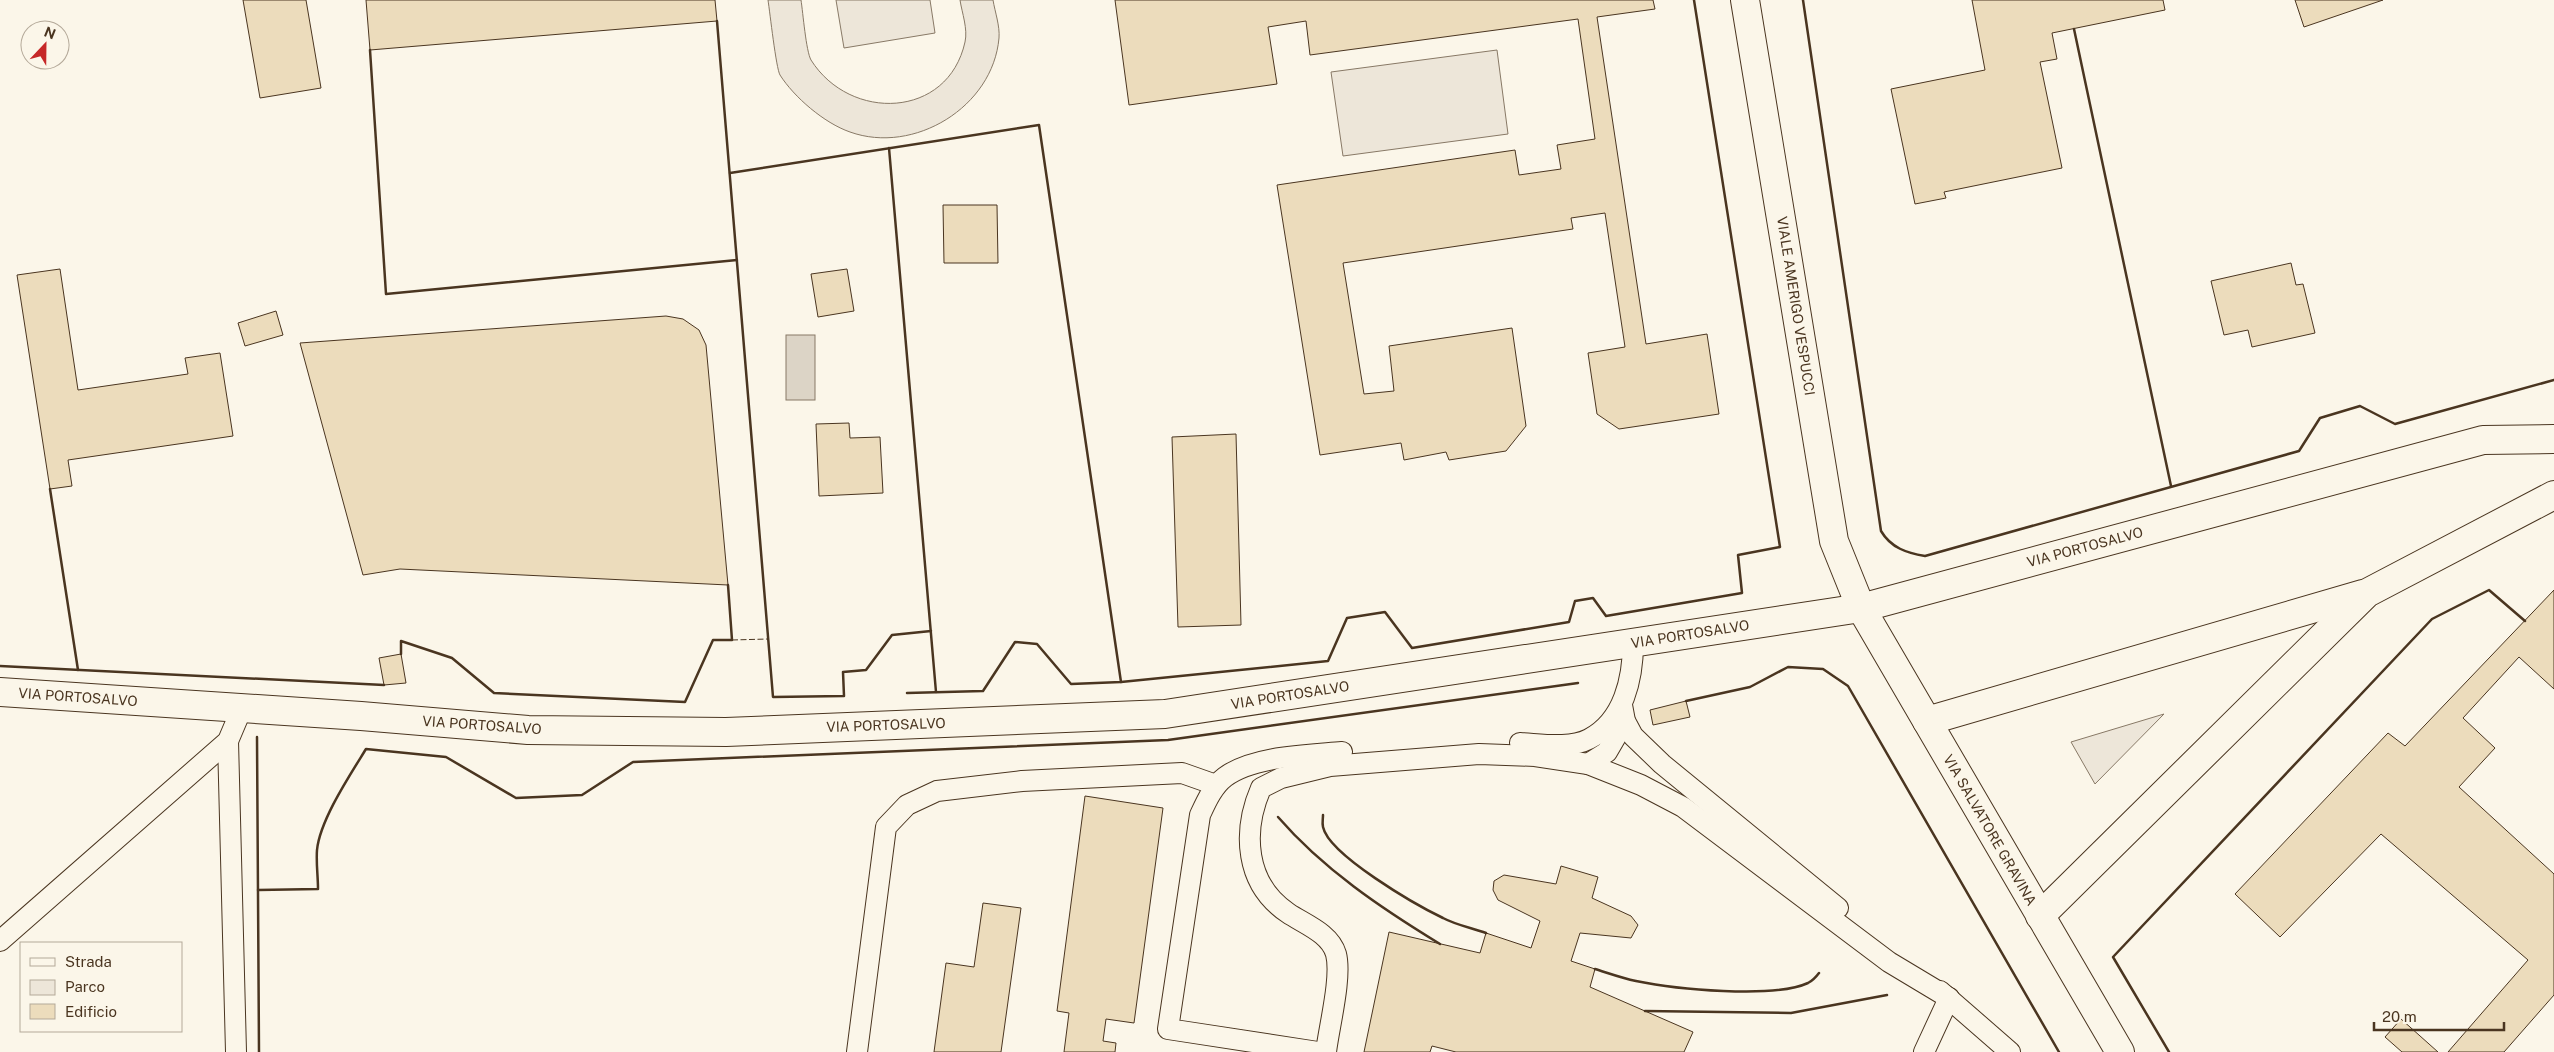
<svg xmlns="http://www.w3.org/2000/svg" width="2554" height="1052" font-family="'Public Sans',sans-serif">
<rect width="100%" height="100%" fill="#fbf6e9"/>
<!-- green -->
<g fill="#ede6d9" stroke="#887966">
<path d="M768 0H801C803 13 806 51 811 60 850 122 948 119 965 42 968 29 962 13 960 0H993C995 12 1000 26 999 38 993 107 914 155 850 132 824 123 794 97 780 75 776 68 770 13 768 0Z"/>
<polygon points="836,0 930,0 935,33 844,48"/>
<polygon points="1497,50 1508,134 1343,156 1331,72"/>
<polygon points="2164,714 2095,784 2071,742"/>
</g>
<!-- water -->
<rect fill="#dcd4c6" stroke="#887966" x="786" y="335" width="29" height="65"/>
<!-- building -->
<g fill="#ecdcbc" stroke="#4a3520">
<polygon points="243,0 306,0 321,88 260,98"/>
<polygon points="366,0 715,0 717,21 370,50"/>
<polygon points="1115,0 1653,0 1655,9 1597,17 1646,344 1707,334 1719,414 1619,429 1597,414 1588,353 1625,347 1605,213 1571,218 1573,229 1343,263 1364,394 1394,391 1389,346 1512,328 1526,426 1506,451 1449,460 1446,452 1404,460 1401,443 1320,455 1277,185 1515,150 1519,175 1561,169 1557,145 1595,139 1578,19 1310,55 1306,21 1268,27 1277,84 1129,105"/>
<polygon points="1972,0 2163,0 2165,10 2052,33 2057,59 2040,62 2062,168 1944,192 1946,198 1915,204 1891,89 1985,70"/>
<polygon points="2295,0 2383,0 2304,27"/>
<polygon points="943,205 997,205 998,263 944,263"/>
<polygon points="2291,263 2296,285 2303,284 2315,333 2252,347 2248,330 2224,335 2211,281"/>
<polygon points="60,269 78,390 188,374 185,358 220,353 233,436 68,460 72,486 50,489 17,275"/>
<polygon points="847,269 854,311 818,317 811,274"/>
<polygon points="276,311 283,335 245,346 238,323"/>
<polygon points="666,316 683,319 699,330 706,345 728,585 400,569 363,575 300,343"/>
<polygon points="849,423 850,438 880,437 883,493 819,496 816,424"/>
<polygon points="1236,434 1241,625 1178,627 1172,437"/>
<polygon points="2554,590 2554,689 2519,657 2463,718 2495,748 2459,787 2554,874 2554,995 2504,1052 2448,1052 2528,960 2381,834 2280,937 2235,894 2388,733 2405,746"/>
<polygon points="401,654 406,683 384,685 379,658"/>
<polygon points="1686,701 1690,717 1653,725 1650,710"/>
<polygon points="1085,796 1163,808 1134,1023 1106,1019 1103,1041 1116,1043 1115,1052 1064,1052 1069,1013 1057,1011"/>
<polygon points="1561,866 1598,877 1592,898 1631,916 1638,925 1631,938 1580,933 1571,961 1595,969 1590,987 1693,1032 1684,1052 1456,1052 1432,1046 1430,1052 1364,1052 1389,932 1480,953 1486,933 1531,948 1540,921 1498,900 1493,890 1494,881 1504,875 1556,884"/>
<polygon points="983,903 1021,908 1001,1052 934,1052 946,963 974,967"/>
<polygon points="2401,1019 2438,1052 2402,1052 2385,1037"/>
</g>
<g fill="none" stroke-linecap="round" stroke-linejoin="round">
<defs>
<g id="service">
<polyline points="1622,705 1625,721 1633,736 1662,764 1838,908"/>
<polyline points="228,741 236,1052"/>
<path d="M1520 743C1541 744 1570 749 1589 739 1624 721 1633 678 1633 643"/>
<polyline points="1588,764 1607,752 1625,721"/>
<polyline points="0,941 228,741 242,708"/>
<polyline points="1940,991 2010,1052"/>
<polyline points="857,1052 886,827 907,805 937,791 1022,781 1182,773 1216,785"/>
<path d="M1318 1052 1168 1029 1200 815C1206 802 1213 786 1225 777 1253 756 1308 755 1342 752"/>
<path d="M1326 1052C1329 1027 1342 977 1336 954 1330 933 1304 924 1288 913 1245 884 1242 832 1261 788L1281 778 1330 766 1479 754 1535 756 1588 764 1641 785 1683 807 1889 962 1949 998"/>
<polyline points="1924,1052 1949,998"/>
</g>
<g id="minor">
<polyline points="1927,721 2363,594"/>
<polyline points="2040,916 2367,593 2554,495"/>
</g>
<polyline id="tertiary" points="0,692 361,716 528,730 726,732 1165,714 1861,608"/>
<g id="secondary">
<polyline points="1745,0 1834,541 1861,608 2120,1052"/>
<polyline points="1861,608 2483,440 2554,439"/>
</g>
</defs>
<!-- service casing -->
<use href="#service" stroke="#4a3520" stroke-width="22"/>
<!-- minor casing -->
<use href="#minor" stroke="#4a3520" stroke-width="30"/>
<!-- tertiary casing -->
<use href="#tertiary" stroke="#4a3520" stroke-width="30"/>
<!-- secondary casing -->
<use href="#secondary" stroke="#4a3520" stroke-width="30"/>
<!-- service -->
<use href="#service" stroke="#fbf6e9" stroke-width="20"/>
<!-- minor -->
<use href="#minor" stroke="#fbf6e9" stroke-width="28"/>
<!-- tertiary -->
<use href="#tertiary" stroke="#fbf6e9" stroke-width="28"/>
<!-- secondary -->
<use href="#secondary" stroke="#fbf6e9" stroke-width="28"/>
<!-- fence -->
<polyline stroke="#4a3520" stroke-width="1" stroke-dasharray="6 2.5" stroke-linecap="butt" points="732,640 768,639"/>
<!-- wall -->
<g stroke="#4a3520" stroke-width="2.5">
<path d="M1803 0 1881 531C1891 548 1907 553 1925 556L2299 451 2320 418 2360 406 2395 424 2554 380"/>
<polyline points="717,21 773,697 844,696 843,672 866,670 892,635 931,631"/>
<polyline points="2074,29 2171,486"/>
<polyline points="370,50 386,294 737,260"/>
<polyline points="889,148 936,692"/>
<polyline points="730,173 1039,125 1121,682"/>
<polyline points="50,489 78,670"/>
<polyline points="401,654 401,641 452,658 494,693 685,702 713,640 732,640 728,585"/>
<polyline points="0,666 384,685"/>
<polyline points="907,693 983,691 1015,642 1037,644 1071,684 1121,682 1328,661 1347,618 1385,612 1412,648 1569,622 1575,601 1593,598 1606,616 1742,593 1738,555 1780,547 1694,0"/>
<polyline points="1686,701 1750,687 1788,667 1823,669 1848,686 2059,1052"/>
<polyline points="257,737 259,1052"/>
<path d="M1323 815C1323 819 1322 823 1323 827 1329 855 1416 905 1443 918 1456 925 1472 928 1486 933"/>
<path d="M1278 817C1323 869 1381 908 1440 944"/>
<path d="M258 890 318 889C318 876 316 863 317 850 320 820 350 775 366 749L446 757 516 798 582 795 633 762 1168 740 1578 683"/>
<path d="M1595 969C1608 973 1622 978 1636 981 1674 989 1773 999 1808 983 1812 981 1816 977 1819 973"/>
<polyline points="1645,1011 1791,1013 1887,995"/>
<polyline points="2169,1052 2113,957 2432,619 2489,590 2525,621"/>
</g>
</g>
<g text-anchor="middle" stroke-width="4" stroke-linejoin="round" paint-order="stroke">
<!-- street labels -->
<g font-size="14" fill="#4a3520" stroke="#fbf6e9">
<text transform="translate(1796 306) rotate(81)" y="5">VIALE AMERIGO VESPUCCI</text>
<text transform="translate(2085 547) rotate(-15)" y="5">VIA PORTOSALVO</text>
<text transform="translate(1690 634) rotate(-9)" y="5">VIA PORTOSALVO</text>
<text transform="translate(1290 695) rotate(-9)" y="5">VIA PORTOSALVO</text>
<text transform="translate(78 697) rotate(4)" y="5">VIA PORTOSALVO</text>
<text transform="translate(482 725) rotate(4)" y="5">VIA PORTOSALVO</text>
<text transform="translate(886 725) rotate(-2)" y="5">VIA PORTOSALVO</text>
<text transform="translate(1990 830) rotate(60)" y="5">VIA SALVATORE GRAVINA</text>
</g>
</g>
<!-- legend -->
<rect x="20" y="942" width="162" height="90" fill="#fbf6e9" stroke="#b4a999"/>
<rect x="30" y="958" width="25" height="8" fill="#fbf6e9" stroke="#b4a999"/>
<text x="65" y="967" font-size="15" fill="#4a3520">Strada</text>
<rect x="30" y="980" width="25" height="15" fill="#ede6d9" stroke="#b4a999"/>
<text x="65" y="992" font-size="15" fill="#4a3520">Parco</text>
<rect x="30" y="1004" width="25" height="15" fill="#ecdcbc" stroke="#b4a999"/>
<text x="65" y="1017" font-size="15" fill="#4a3520">Edificio</text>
<!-- north arrow -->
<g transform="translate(45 45) rotate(22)"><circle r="24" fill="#fbf6e9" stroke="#b4a999"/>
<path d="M0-4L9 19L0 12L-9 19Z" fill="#c62828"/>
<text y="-8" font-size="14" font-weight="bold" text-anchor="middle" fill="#4a3520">N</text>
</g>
<!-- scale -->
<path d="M2374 1022v8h130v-8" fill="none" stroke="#4a3520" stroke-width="2.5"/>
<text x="2382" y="1022" font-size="15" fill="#4a3520" stroke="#fbf6e9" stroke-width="4" paint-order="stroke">20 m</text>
</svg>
